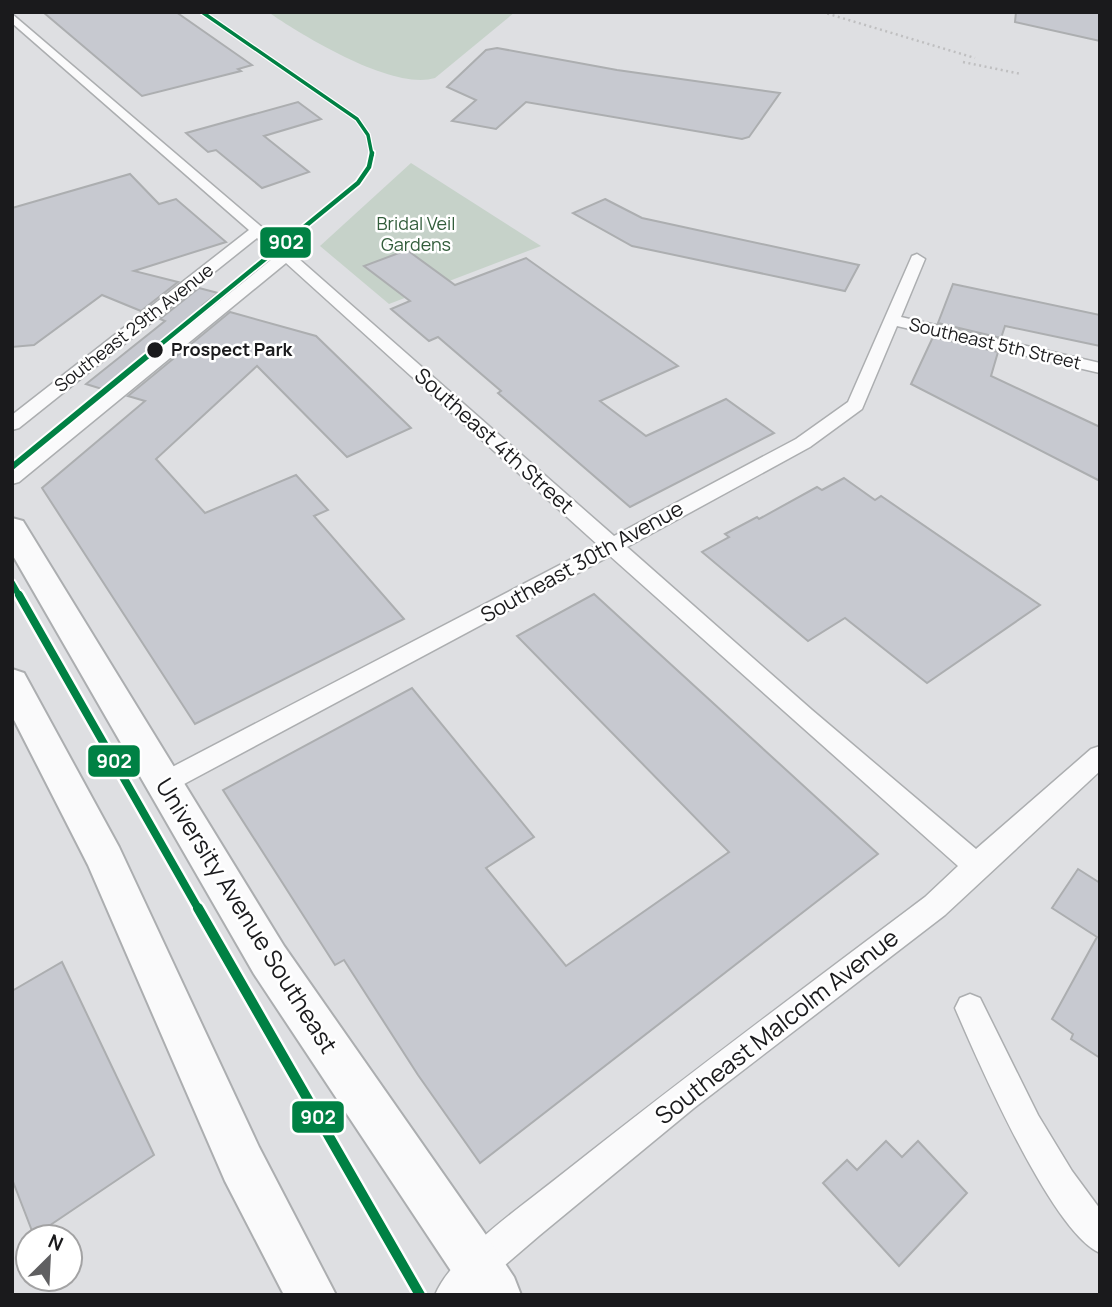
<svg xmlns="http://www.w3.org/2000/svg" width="1112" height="1307" font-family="Manrope,sans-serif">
<rect width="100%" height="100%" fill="#dedfe2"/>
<!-- green -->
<g fill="#c6d2c9">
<path d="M268 12H515L435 78C393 91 303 36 268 12Z"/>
<polygon points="411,163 541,246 389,304 320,246"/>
</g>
<!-- building -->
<g fill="#c7c9d0" stroke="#acaeb0" stroke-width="2">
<polygon points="43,12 176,12 252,65 238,69 241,71 142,96"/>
<polygon points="1016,12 1100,12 1100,41 1015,22"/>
<polygon points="497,48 617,70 780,93 749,137 742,139 526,102 496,129 452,121 476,100 447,87 486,50"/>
<polygon points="298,102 321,119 264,136 309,172 262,188 216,150 208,152 186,133"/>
<polygon points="130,174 159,204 176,199 226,242 134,271 178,282 141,311 102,295 34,345 12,347 12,208"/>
<polygon points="605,199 642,218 859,265 845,291 632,246 573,213"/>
<polygon points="407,250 455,285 526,258 678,366 600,401 646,436 726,399 774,433 630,507 498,393 501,391 438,337 429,341 391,309 410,301 364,266"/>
<polygon points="953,284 1100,315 1100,346 1005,326 1001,338 938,323"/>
<polygon points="199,288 218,293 203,305 209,306 105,390 86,384 165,321 160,319"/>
<polygon points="230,312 316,336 411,428 347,457 257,366 156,459 205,513 296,475 328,510 314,516 404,619 195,724 42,488 145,401 128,396"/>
<polygon points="933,337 998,352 991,376 1100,427 1100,481 911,384"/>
<polygon points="844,478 875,500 881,496 1040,605 927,683 845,618 808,641 702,552 729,537 725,534 757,517 759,519 817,487 822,490"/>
<polygon points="594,594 878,854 480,1163 418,1075 344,960 335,965 223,790 412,688 534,837 486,868 566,966 729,852 517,636"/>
<polygon points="1078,869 1100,883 1100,1058 1071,1039 1073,1034 1052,1019 1097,937 1052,908"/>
<polygon points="62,962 154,1155 34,1236 12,1179 12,991"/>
<polygon points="886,1141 902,1157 918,1141 967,1193 899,1266 823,1183 847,1160 857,1170"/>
</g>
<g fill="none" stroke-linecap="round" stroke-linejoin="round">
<defs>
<g id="street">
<path d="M12 14 291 252 614 536 796 439 848 402 912 256 917 254 925 259 901 317 1100 363V373L897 326 862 409 810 447 627 547 812 710 976 849 1091 749 1100 746V771L945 915 694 1108 540 1235 490 1278 475 1295H435C451 1255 522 1206 557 1178 678 1082 801 990 925 897L958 866 610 556 171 791 162 795 153 791 149 784 153 777 598 545 286 263 19 482 12 484V468L277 255 257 238 19 428 12 430V415L249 230 12 23Z"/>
<path d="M970 994 980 998 1038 1115 1072 1171 1100 1209V1253C1052 1233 977 1059 955 1008L960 998Z"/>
</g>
<g id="secondary">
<polygon points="12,518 23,521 284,946 486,1235 514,1277 521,1295 467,1295 254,974 12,554"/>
<polygon points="12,669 24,673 119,847 259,1147 336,1295 284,1295 225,1181 88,865 12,716"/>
</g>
</defs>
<!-- street casing -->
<use href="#street" stroke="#acaeb0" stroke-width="3"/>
<!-- secondary casing -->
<use href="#secondary" stroke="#acaeb0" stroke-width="4"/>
<!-- street -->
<use href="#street" fill="#fafafb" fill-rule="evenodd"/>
<!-- secondary -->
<use href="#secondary" fill="#fafafb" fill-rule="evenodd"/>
<!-- rail -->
<g stroke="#bfbfc0" stroke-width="2.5" stroke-dasharray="2 3.5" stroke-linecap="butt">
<polyline points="822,12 975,58"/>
<polyline points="963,62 1021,74"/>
</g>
<defs>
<polyline id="rail-1-far4" points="202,12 357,119 368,135 372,155"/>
<polyline id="rail-1-far3" points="155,349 358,183 369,167 372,153"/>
<g id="rail-1-far2">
<polyline points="12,467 157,348"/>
<polyline points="12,583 20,597"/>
</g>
<polyline id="rail-1-far1" points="19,595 199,910"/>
<polyline id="rail-1" points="198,908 420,1295"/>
</defs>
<!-- rail-1-far4 casing -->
<use href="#rail-1-far4" stroke="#fff" stroke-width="6"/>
<!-- rail-1-far3 casing -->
<use href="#rail-1-far3" stroke="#fff" stroke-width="8"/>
<!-- rail-1-far2 casing -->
<use href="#rail-1-far2" stroke="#fff" stroke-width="10"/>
<!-- rail-1-far1 casing -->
<use href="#rail-1-far1" stroke="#fff" stroke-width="13"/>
<!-- rail-1 casing -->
<use href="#rail-1" stroke="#fff" stroke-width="15"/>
<!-- rail-1-far4 -->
<use href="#rail-1-far4" stroke="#008144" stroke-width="3.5"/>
<!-- rail-1-far3 -->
<use href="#rail-1-far3" stroke="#008144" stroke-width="4.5"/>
<!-- rail-1-far2 -->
<use href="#rail-1-far2" stroke="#008144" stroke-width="6"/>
<!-- rail-1-far1 -->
<use href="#rail-1-far1" stroke="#008144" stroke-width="8"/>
<!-- rail-1 -->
<use href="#rail-1" stroke="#008144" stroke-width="10"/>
</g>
<!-- markers -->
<circle fill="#1a1a1c" stroke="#fff" stroke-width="2.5" cx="155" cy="350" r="9"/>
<g text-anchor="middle" stroke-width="5" stroke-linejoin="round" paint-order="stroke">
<!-- far-park labels -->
<g font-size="18" fill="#325d3b" stroke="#fff">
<text x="416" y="230">Bridal Veil<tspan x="416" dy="21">Gardens</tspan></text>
</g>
<!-- far-street labels -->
<g font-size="18" fill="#1a1a1c" stroke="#fff">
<text transform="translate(134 328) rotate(-38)" y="6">Southeast 29th Avenue</text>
<text transform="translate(995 344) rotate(13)" y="6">Southeast 5th Street</text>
</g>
<!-- far-stop labels -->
<g font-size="18" font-weight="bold" fill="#1a1a1c" stroke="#fff" text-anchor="start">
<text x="171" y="356">Prospect Park</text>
</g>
<!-- street labels -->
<g font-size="21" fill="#1a1a1c" stroke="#fff">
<text transform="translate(494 441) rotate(42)" y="7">Southeast 4th Street</text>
<text transform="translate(582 562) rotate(-29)" y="7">Southeast 30th Avenue</text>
</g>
<!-- near-street labels -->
<g font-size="24" fill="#1a1a1c" stroke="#fff">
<text transform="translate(246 916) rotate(58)" y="8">University Avenue Southeast</text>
<text transform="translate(777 1027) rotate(-38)" y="8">Southeast Malcolm Avenue</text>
</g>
</g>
<g stroke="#fff" stroke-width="2.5">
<rect x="259" y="226" width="53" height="33" rx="7" fill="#008144"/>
<rect x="87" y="744" width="54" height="34" rx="7" fill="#008144"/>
<rect x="291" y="1100" width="54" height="34" rx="7" fill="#008144"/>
</g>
<g font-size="19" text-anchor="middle" font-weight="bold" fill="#fff">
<text x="286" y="249">902</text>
<text x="114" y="768">902</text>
<text x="318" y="1124">902</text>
</g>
<!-- border -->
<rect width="1112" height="1307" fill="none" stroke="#1a1a1c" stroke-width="28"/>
<!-- north arrow -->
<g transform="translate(49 1258) rotate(24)"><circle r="33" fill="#ffffff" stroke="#a3a3a4" stroke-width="2"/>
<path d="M0-5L12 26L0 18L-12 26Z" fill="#5f5f61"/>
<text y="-10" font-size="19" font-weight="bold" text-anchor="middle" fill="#1a1a1c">N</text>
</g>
</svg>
